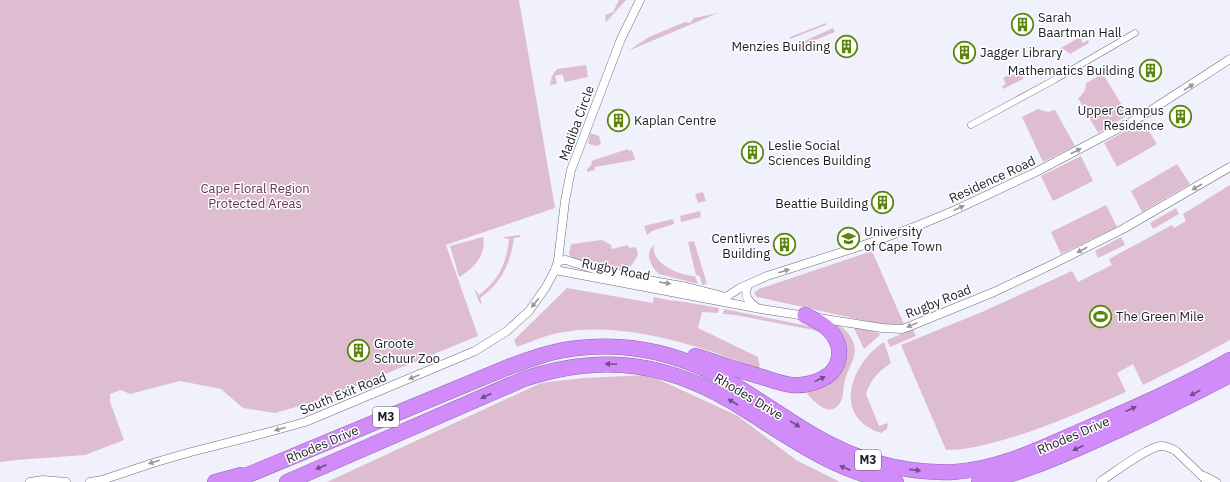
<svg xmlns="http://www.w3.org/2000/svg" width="1230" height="482" font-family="'IBM Plex Sans',sans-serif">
<rect width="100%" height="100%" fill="#f0f1fd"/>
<!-- green -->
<g fill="#dfbdd0">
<polygon points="0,0 519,0 555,208 446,245 478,336 324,399 275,413 243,408 221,389 180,381 130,394 121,390 110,394 110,402 124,440 85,455 16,460 0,462"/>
<polygon points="619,0 626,0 606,22 605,15 613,12"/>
<polygon points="718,13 628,51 649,37 685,22 690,23 694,18"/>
<polygon points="826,23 826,25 790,39 790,37"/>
<polygon points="833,28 835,32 793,49 802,42"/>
<polygon points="1080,37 1083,43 1088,40 1089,43 1070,54 1065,50 1059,49"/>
<polygon points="586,65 588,77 565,82 562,74 555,76 557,84 550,85 552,76 557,69"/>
<polygon points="1026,67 1024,71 1023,79 1003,89 1002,86 1006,84 1003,78"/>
<path d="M1103 74 1128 115 1098 133 1078 98C1084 94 1086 89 1086 83Z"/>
<polygon points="1038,109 1048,112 1055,110 1075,146 1043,162 1022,117"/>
<polygon points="1143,121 1157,144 1117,167 1104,143"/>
<polygon points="590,133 599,136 601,144 596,146 589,144 588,142"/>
<polygon points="628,149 629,151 632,150 635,160 595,167 595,170 587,172 587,169 592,164 591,161"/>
<polygon points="1081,156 1093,181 1053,201 1041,176"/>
<polygon points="1177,164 1190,184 1142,212 1131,191"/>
<path d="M1230 185V340L1191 361 1143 385 1133 364 1117 373 1126 392C1085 410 1046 428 1003 440 984 445 966 450 946 450L901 345 982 312 1072 271 1078 282 1112 265 1109 259 1172 225 1174 228 1186 221 1183 214Z"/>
<polygon points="703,192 706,201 698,203 695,194"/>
<polygon points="1106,205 1117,227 1061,254 1051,232"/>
<polygon points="1176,208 1179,214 1153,229 1150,223"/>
<polygon points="700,211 701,217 681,222 680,216"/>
<polygon points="673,219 674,224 652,231 647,235 644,226"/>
<path d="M520 235V237L514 238C510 264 502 283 480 298L482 304H481L479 302 474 288 479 295C498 281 507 263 509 239L504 238V237Z"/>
<path d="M483 237C487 255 473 269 459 277L450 246Z"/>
<polygon points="1121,237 1125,245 1098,258 1095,251"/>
<path d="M602 240 611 245 612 249 628 245 629 248 636 247 638 254C635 261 632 267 624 269 614 272 573 263 569 254L571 244Z"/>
<polygon points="694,241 707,284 702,285 700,276 696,275 688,242"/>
<path d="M654 245C650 263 680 276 695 276L698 284 659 274C651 267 644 253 654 245Z"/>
<polygon points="872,251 904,324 884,325 757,297 754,293 759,289"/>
<path d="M567 288 653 303 654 297 668 300 685 302 719 308 718 313 702 312 698 328 758 357 760 369C700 346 623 320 558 333 544 336 530 342 517 347L514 340Z"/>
<polygon points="724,309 818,328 822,333 814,330 735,315 723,314"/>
<path d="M834 323C847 328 858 342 854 357 851 365 847 372 845 380 843 386 844 395 841 401 831 421 813 401 805 391L833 376V327Z"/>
<polygon points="853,326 879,333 880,335 864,349"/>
<polygon points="913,329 916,336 890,347 887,340"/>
<path d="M884 342 891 363C878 372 871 379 866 394L879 426 888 423 887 429 881 433C832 417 850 364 884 342Z"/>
<polygon points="649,375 738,416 796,460 840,482 327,482 541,383 582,378"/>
</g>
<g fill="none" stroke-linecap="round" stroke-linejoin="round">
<defs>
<polyline id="pedestrian" points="971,125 1054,80 1135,33"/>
<g id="minor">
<polyline points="558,261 566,260 594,269 642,279 687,287 726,297 740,288 767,276 861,246 917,226 953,211 1036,172 1142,116 1230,59"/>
<polyline points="555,270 761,309 882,328 902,329 908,327 994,292 1051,265 1123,229 1230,167"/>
<path d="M748 285C744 295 747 301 756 307"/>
<polyline points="1204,476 1216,482"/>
<path d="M1101 481C1114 473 1147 447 1161 446 1166 446 1171 448 1176 451L1208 482"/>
<polyline points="30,482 43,480 66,482"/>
<polyline points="90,482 102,480 153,463 191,452 269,432 305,422 475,351 507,331 529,311 546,287 555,270 558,261 565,201 571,170 621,39 640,0"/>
</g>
<g id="motorway">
<path d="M695 356C718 363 740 371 762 377 772 380 782 384 792 385 805 386 821 382 831 373 838 366 840 357 839 348 835 330 820 322 805 315"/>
<polyline points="215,482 241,475"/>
<path d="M231 482 511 366C533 358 555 350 578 348 622 343 667 351 707 370 744 388 777 414 813 435 855 460 904 474 954 472 1002 469 1046 446 1090 427 1137 407 1185 386 1230 360"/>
<path d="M287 482 524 379C605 352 672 363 744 409 792 439 838 473 896 482"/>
<path d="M979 482C1017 475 1054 459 1090 443 1138 422 1184 399 1230 375"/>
</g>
</defs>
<!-- pedestrian casing -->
<use href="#pedestrian" stroke="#6c6d7b" stroke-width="7"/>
<!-- minor casing -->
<use href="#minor" stroke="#6c6d7b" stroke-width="9"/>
<!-- motorway casing -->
<use href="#motorway" stroke="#9265ae" stroke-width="16"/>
<!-- pedestrian -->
<use href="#pedestrian" stroke="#fff" stroke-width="6"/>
<!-- minor -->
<use href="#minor" stroke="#fff" stroke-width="8"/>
<!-- motorway -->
<use href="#motorway" stroke="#d28cf9" stroke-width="15"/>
</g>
<!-- one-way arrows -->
<defs><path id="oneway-solid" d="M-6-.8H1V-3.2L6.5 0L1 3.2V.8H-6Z"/></defs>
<g fill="#99999c">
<use href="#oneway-solid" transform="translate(1189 87) rotate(-33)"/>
<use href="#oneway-solid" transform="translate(1076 151) rotate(-27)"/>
<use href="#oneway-solid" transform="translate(1197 187) rotate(150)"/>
<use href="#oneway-solid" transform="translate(959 208) rotate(-25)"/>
<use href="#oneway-solid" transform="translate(1082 250) rotate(153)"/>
<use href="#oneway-solid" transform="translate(784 271) rotate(-17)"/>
<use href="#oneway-solid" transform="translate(665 283) rotate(9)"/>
<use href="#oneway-solid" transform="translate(535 303) rotate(128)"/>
<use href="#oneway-solid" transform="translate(912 325) rotate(158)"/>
<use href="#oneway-solid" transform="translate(414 377) rotate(157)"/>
<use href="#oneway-solid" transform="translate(280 429) rotate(164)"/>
<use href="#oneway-solid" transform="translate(154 462) rotate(163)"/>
</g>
<g fill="#6e4f83">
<use href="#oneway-solid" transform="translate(611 364) rotate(-178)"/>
<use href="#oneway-solid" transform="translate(820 379) rotate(-26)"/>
<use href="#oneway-solid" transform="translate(1195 393) rotate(152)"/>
<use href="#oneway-solid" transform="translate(486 396) rotate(156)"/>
<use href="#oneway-solid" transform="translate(733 402) rotate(-149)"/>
<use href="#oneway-solid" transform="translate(1131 409) rotate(-24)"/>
<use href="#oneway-solid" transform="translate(795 424) rotate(32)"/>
<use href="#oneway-solid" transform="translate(1078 448) rotate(156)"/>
<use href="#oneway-solid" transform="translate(321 467) rotate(157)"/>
<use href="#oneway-solid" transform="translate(845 468) rotate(-157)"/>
<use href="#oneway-solid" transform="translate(915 470) rotate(6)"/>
</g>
<!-- icons -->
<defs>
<symbol id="building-ring" viewBox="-11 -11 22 22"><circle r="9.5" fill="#fff" stroke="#5c850e" stroke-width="1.5"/><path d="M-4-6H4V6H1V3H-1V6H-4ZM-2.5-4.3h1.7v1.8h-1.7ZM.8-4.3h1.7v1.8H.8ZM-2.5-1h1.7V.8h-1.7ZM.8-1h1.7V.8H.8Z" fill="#5c850e"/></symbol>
<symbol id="university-ring" viewBox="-11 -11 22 22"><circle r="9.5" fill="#fff" stroke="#5c850e" stroke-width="1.5"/><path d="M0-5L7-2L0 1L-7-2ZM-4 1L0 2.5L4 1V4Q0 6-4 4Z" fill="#5c850e"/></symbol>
<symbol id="stadium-ring" viewBox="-11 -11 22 22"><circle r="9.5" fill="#fff" stroke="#5c850e" stroke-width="1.5"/><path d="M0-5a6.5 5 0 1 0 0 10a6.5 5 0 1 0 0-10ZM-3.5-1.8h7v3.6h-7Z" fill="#5c850e"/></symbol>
</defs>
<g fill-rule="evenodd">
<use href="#building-ring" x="1010" y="12" width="25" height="25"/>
<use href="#building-ring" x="834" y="34" width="25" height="25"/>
<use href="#building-ring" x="952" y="40" width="25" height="25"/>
<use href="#building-ring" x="1138" y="58" width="25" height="25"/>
<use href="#building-ring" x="1168" y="104" width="25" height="25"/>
<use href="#building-ring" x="606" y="108" width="25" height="25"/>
<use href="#building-ring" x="740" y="140" width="25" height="25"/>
<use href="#building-ring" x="870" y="190" width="25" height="25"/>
<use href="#university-ring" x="836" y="226" width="25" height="25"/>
<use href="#building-ring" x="772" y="232" width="25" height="25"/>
<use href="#stadium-ring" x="1088" y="304" width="25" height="25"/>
<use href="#building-ring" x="346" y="338" width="25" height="25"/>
</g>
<g text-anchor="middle" stroke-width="3" stroke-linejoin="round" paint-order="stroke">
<!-- shield labels -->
<g fill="#fff" stroke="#606164" stroke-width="1">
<rect x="373" y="407" width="26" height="20" rx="3"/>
<rect x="855" y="450" width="26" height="20" rx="3"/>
</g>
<g font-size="12" font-weight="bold" fill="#1c1d22">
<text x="386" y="421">M3</text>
<text x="868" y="464">M3</text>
</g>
<!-- poi labels -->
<g font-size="13" fill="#1c1d22" stroke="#fff" text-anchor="start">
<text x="1038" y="22">Sarah<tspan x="1038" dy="15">Baartman Hall</tspan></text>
<text x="830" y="51" text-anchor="end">Menzies Building</text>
<text x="980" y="57">Jagger Library</text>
<text x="1134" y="75" text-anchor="end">Mathematics Building</text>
<text x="1164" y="115" text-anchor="end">Upper Campus<tspan x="1164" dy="15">Residence</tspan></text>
<text x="634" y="125">Kaplan Centre</text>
<text x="768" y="150">Leslie Social<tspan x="768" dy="15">Sciences Building</tspan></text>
<text x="868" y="208" text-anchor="end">Beattie Building</text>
<text x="864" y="236">University<tspan x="864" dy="15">of Cape Town</tspan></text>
<text x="770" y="243" text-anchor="end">Centlivres<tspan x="770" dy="15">Building</tspan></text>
<text x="1116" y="321">The Green Mile</text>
<text x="374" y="348">Groote<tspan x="374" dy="15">Schuur Zoo</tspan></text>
</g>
<!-- street labels -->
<g font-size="13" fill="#1c1d22" stroke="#fff">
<text transform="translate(576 123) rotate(-70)" y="5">Madiba Circle</text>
<text transform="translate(992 179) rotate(-25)" y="5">Residence Road</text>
<text transform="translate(616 269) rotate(11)" y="5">Rugby Road</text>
<text transform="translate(938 301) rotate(-22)" y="5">Rugby Road</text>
<text transform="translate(343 393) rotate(-22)" y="5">South Exit Road</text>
<text transform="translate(749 396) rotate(31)" y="5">Rhodes Drive</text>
<text transform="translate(1073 435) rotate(-23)" y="5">Rhodes Drive</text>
<text transform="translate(322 444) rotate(-23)" y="5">Rhodes Drive</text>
</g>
<!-- park labels -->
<g font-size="13" fill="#643552" stroke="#fff">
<text x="255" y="193">Cape Floral Region<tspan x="255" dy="15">Protected Areas</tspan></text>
</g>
</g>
</svg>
